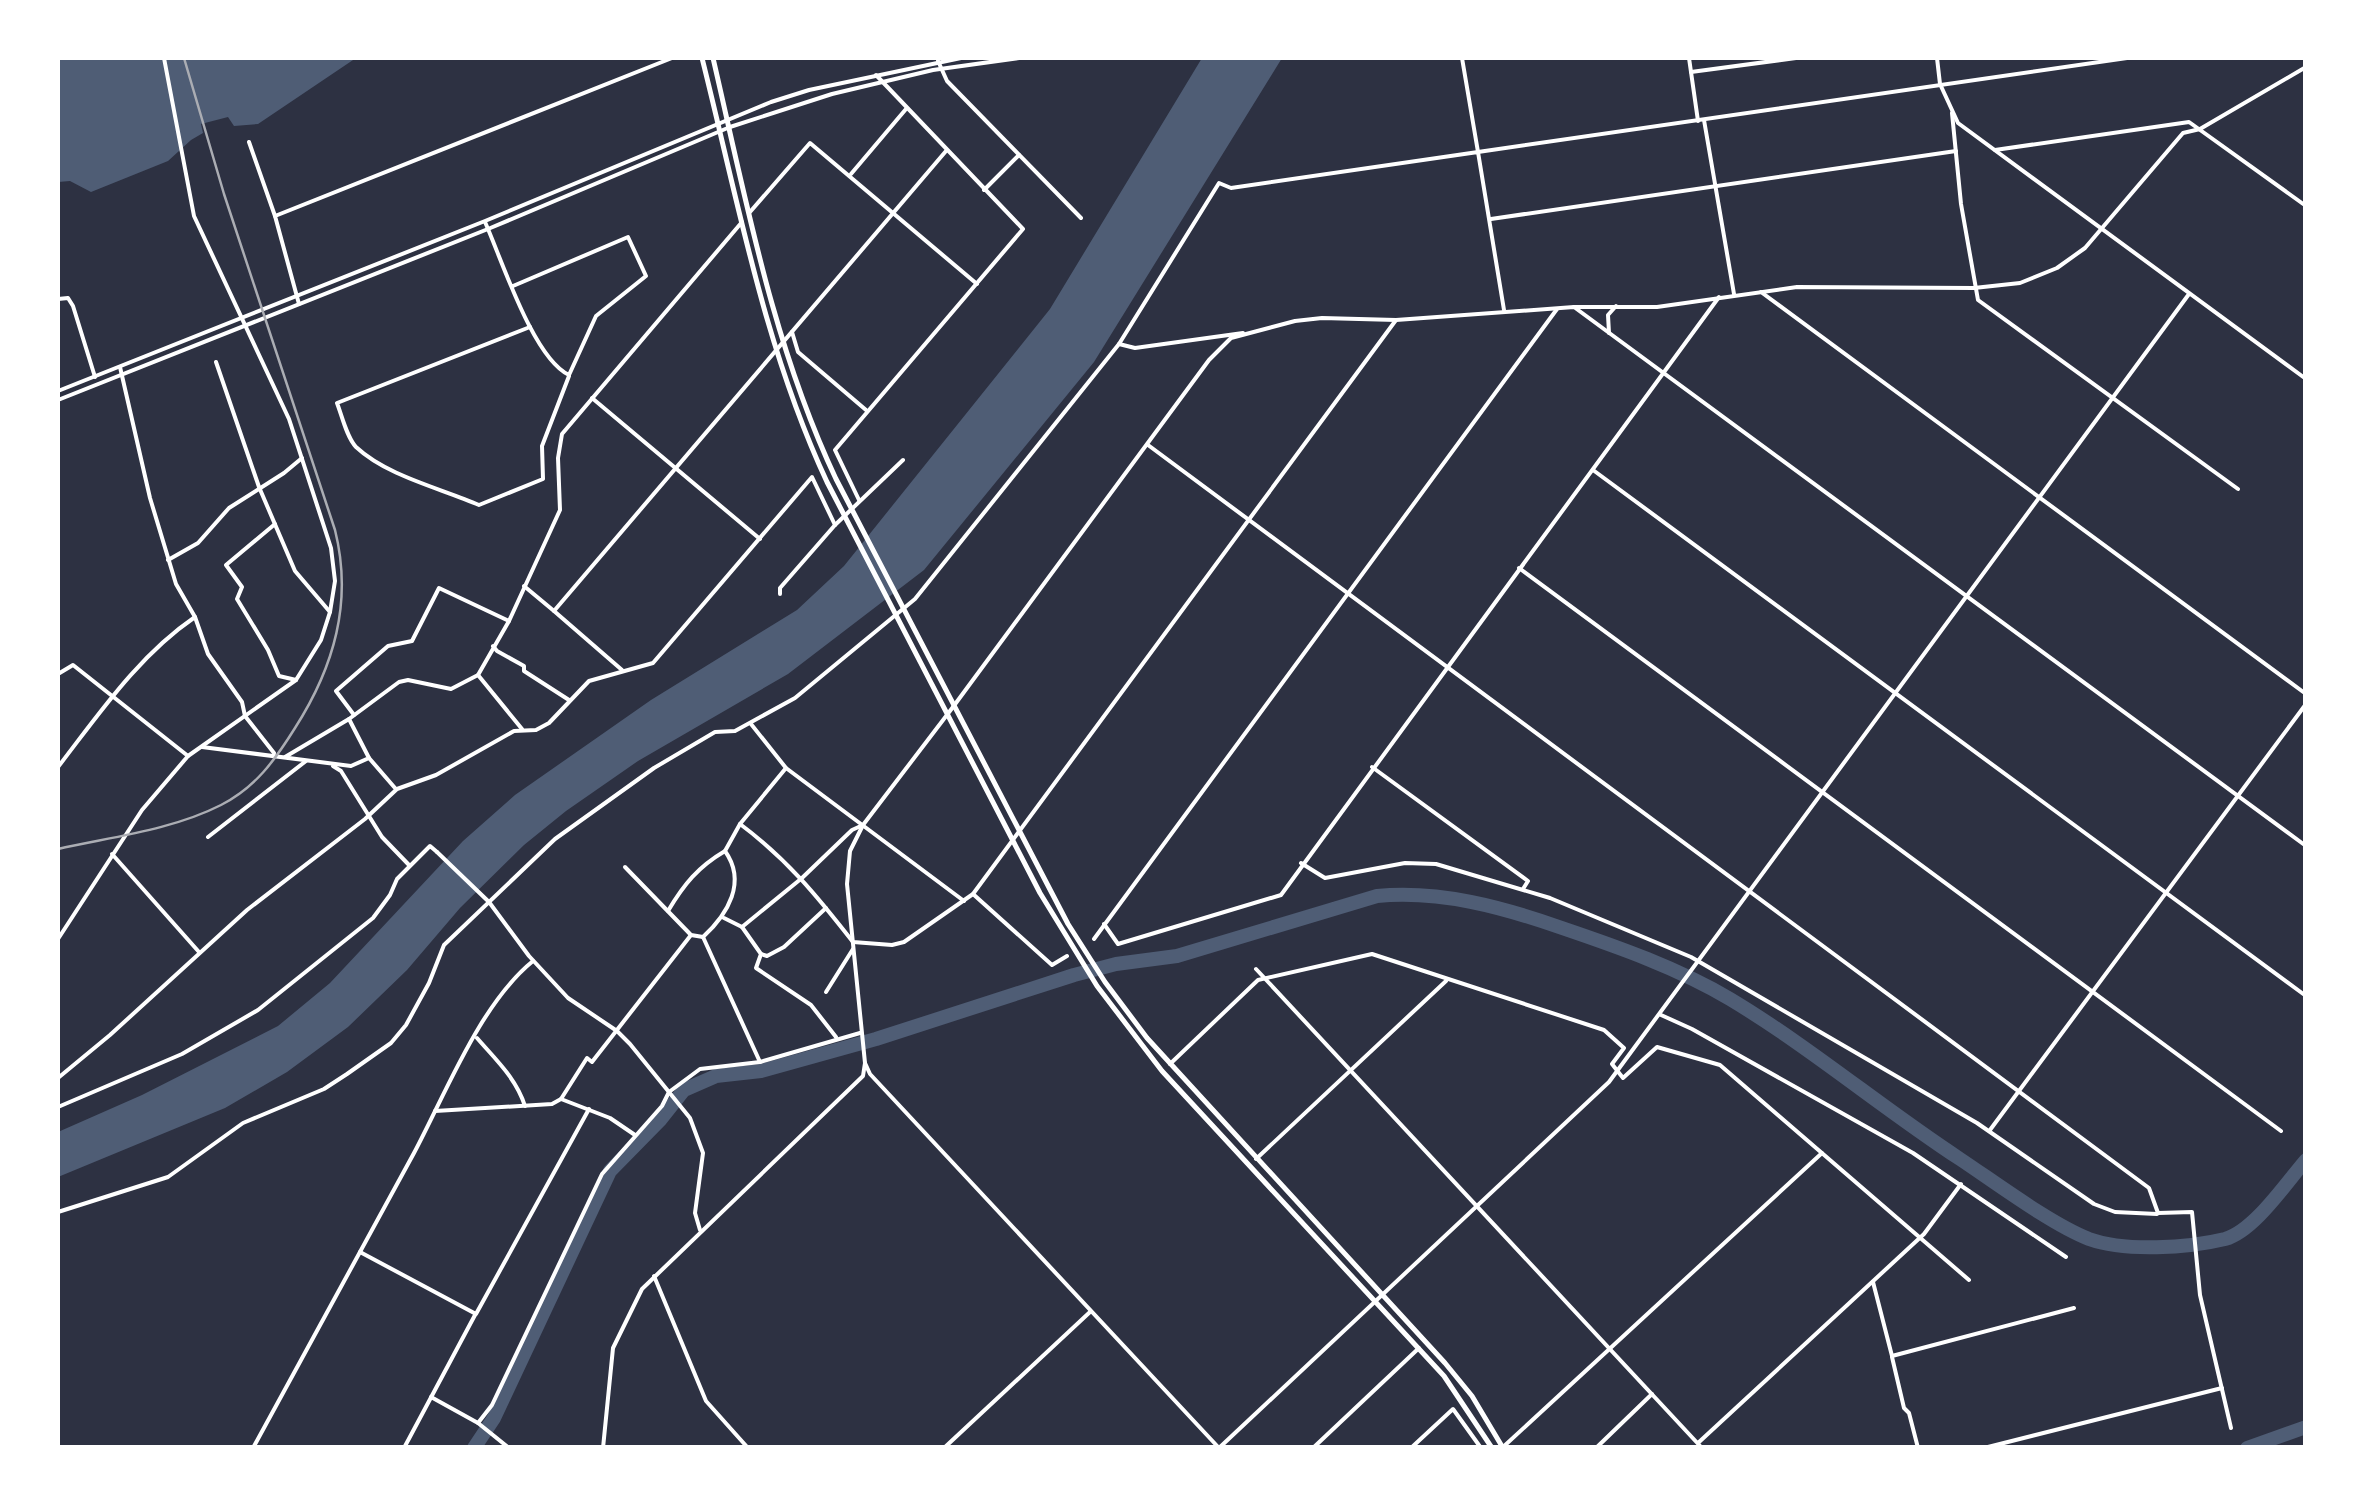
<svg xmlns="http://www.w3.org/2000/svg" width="2363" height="1505" font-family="'Golos Text',sans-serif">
<rect width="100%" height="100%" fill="#2d3142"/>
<!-- water -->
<g fill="#4f5d75">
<polygon points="58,58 356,58 258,124 234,126 228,117 201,124 203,133 191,140 168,161 91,192 70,181 58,182"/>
<polygon points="1202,58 1282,58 1094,362 924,570 788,674 638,761 566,811 524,845 460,908 407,970 348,1027 287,1072 225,1108 58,1177 58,1132 142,1095 278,1026 330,983 463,841 515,795 651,700 797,610 844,566 1050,309"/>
</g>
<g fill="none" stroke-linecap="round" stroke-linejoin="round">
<!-- river -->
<g stroke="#4f5d75" stroke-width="14">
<path d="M474 1448 494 1418 610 1171 661 1119 684 1090 716 1076 761 1071 876 1039 1074 975 1116 964 1177 956 1377 896C1440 890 1502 907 1562 928 1618 947 1678 968 1730 999 1810 1047 1882 1108 1960 1159 1996 1183 2051 1224 2089 1239 2125 1252 2188 1248 2225 1239 2254 1231 2286 1183 2306 1160"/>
<polyline points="2247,1448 2306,1427"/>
</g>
<!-- minor -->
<g stroke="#fff" stroke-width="4">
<polyline points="938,61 947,81 1081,218"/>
<polyline points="1691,72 1796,58"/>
<polyline points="1952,113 1961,204 1978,300 2238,489"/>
<polyline points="1704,120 1734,294"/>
<polyline points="249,142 275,216"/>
<polyline points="1995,150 2189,122 2306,206"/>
<polyline points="851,174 906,109"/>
<polyline points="984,190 1019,155"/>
<polyline points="750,212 810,143 977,284"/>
<polyline points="1491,219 1956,151"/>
<polyline points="1761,292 2306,694"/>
<polyline points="58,299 68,298 73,306 95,377"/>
<polyline points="1574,307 1657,307 1797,287 1974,288 2020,283 2057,268 2085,248 2183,133 2200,129 2306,67"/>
<path d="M530 327 337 403C342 416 347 438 356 447 387 476 440 488 479 505L543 479 542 446 569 376"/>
<polyline points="792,332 798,352 866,410"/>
<polyline points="1119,344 1135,348 1243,333"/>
<polyline points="216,362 259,487 295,571 330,612"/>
<polyline points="120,367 150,498 176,584 195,617 208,654 242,702 245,716 274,753"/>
<polyline points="592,398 760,539"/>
<polyline points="1148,445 2149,1188 2158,1213 2192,1212 2200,1295 2231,1428"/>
<polyline points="1593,470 2306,996"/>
<polyline points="859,500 835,450 1023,229 876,75"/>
<polyline points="275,524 226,565 242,587 237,599 268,650 279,676 296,680"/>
<polyline points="168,560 198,543 229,508 284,473 302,458"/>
<polyline points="1519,568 2281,1131"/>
<polyline points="524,586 554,611 946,151"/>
<polyline points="780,594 780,588 835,525 903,460"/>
<polyline points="554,611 622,670"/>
<polyline points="493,646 497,651 524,666 524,671 569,700"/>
<polyline points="58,674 73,665 188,756"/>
<polyline points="478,675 522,729"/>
<polyline points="354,715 336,691 388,646 412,641 439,588 509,621"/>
<polyline points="751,724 786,768 964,901"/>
<polyline points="202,747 351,766 369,758 349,719 399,682 408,680 451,689 478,675 509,621 560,510 558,458 562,434 742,222"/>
<polyline points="285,757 349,719"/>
<polyline points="369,758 395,788"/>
<polyline points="333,766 341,771 382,837 409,865"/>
<path d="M58 767C99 714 138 656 195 617"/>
<polyline points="1372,767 1528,881 1523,889"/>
<path d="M786 768 740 824C787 859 817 896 853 942L892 945 904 942 973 894 1396 320"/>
<polyline points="208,837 306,761"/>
<polyline points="112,854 199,952"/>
<polyline points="1301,863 1325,878 1405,863 1436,864 1550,898 1691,957 1977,1123 2094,1204 2115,1212 2157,1214"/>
<polyline points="625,867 691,935 703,937"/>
<polyline points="973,894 1052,965 1067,956"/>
<path d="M668 911C684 884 698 867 725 851"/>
<polyline points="724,918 742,927 761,954 756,968 811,1005 836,1037"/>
<polyline points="1104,924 1118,944 1281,895 1719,297"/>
<polyline points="742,927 802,878 852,830 863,825"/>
<polyline points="703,937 760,1062"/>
<path d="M703 937C728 914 747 882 725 851L740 824"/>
<polyline points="1094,939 1557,309"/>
<polyline points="761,954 767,956 784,947 826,908"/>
<polyline points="1256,969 1702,1448"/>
<polyline points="826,992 853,949"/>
<polyline points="1661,1015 1692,1029 1913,1153 2066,1257"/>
<path d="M477 1038C496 1060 516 1078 525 1106"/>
<polyline points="1170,1064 1258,980 1372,954 1604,1030 1624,1048 1612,1064 1623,1078 1657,1047 1720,1065 1969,1280"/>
<polyline points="58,1078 110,1035 247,910 365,819 397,789 436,775 514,731 536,730 549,723 589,681 653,663 812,477 835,525"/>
<polyline points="561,1099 587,1058 592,1062 691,935"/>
<polyline points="58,1107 182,1054 258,1010 373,918 390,895 397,879 430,846 437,852"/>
<polyline points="435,1111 552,1104 561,1099 610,1118 635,1135"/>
<polyline points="1990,1130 2306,704"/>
<polyline points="1256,1159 1446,981"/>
<polyline points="58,1212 168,1177 243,1123 324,1089 347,1074 391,1043 406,1025 429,983 444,945 555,839 654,768 715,732 735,731 795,698 915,599 1119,344 1219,183 1231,188 1478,152 1504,310"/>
<polyline points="360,1252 476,1314 589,1109"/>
<polyline points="654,1276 706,1401 748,1448"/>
<polyline points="1873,1282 1892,1356 2074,1308"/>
<polyline points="1892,1357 1904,1408 1909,1413 1918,1448"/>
<polyline points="431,1397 478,1423"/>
<polyline points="1698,1443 1924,1234 1961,1184"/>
<path d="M253 1448C306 1349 361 1252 414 1153 446 1093 480 1004 533 961"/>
<polyline points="404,1448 475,1315"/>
<polyline points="509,1448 478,1423 492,1405 602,1174 662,1106 669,1092 700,1069 760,1062 860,1033"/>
<polyline points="603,1448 613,1348 642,1289 863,1076 865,1063 847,884 850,851 863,825 953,707"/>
<polyline points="944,1448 1090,1312"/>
<polyline points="1313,1448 1419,1348"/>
<polyline points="1411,1448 1453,1409 1481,1448"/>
<polyline points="1502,1448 1822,1153"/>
<polyline points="1596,1448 1652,1394"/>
<polyline points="1984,1448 2222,1388"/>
</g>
<!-- tertiary -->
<g stroke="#fff" stroke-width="4">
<polyline points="1462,58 1478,152 2127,58"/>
<polyline points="1689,58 1698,121"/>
<polyline points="1937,58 1940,84 1958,123 2306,379"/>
<path d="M485 222C502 260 533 358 569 375L596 316 646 276 628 237 513 286"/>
<polyline points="299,304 275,216 672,58"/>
<polyline points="1609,333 1608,315 1616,306"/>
<polyline points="58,391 485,221 771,102 809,90 961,58"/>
<polyline points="58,400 488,229 730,127 832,94 933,70 1019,58"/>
<polyline points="953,707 1209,360 1231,338 1295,321 1322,318 1396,320 1574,307 2306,846"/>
<polyline points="437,852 489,902 529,956 568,998 617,1031 630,1044 690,1118 703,1153 695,1213 700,1230"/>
<polyline points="58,939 142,810 188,756 296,680 321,640 330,612 335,581 331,548 289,419 194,216 164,58"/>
<polyline points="865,1063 870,1074 1219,1448"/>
<polyline points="1219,1448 1609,1082 2189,294"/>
</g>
<!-- secondary -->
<g stroke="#fff" stroke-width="5">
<path d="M702 58C738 201 764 347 827 482L1040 893 1097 986 1162 1071 1444 1376 1492 1448"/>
<path d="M713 58C746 200 773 346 836 479L1068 924 1105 982 1147 1038 1445 1363 1472 1396 1503 1448"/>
</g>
<!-- rail -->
<path stroke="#abadb3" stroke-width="2.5" d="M58 849C111 837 172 830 221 805 256 787 275 760 295 728 334 667 353 602 335 530L224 194 184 58"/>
</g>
<!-- border -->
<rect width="2363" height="1505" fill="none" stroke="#ffffff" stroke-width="120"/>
</svg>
